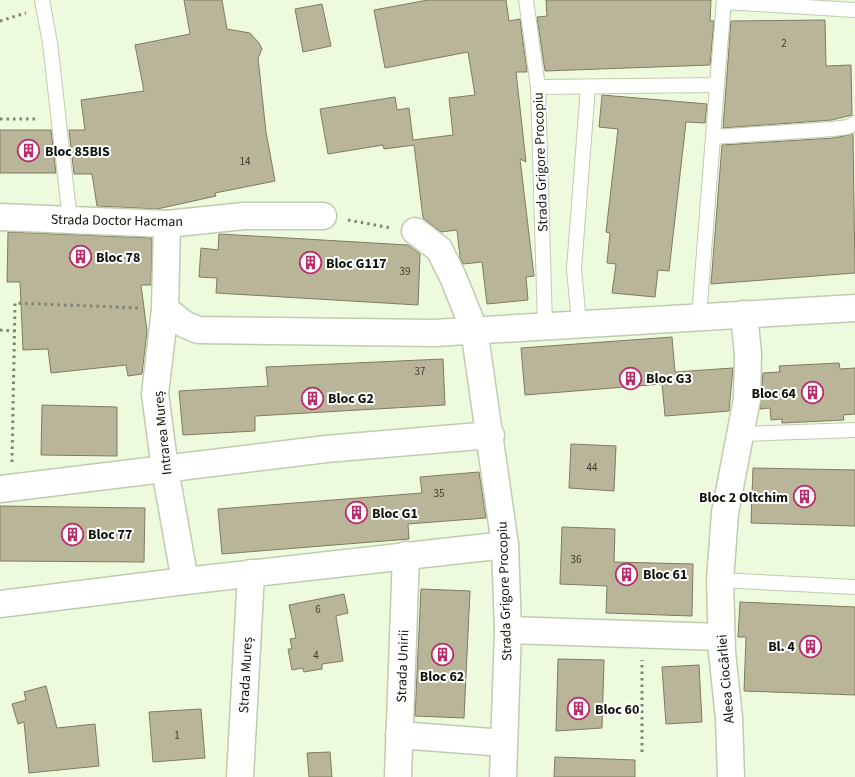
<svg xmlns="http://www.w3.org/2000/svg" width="855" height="777" font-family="'Source Sans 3',sans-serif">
<rect width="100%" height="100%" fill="#eefadd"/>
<!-- building -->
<g fill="#b9b598" stroke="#7f7b60">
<polygon points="184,0 222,0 227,29 250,33 259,43 262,49 258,58 266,132 275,181 215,193 216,196 157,209 97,206 92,174 74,174 69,130 85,130 81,100 144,91 135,45 190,34"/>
<polygon points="428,0 506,0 509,21 520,19 527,72 516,72 526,162 520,159 534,276 526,277 528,300 487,304 482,262 463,264 460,257 457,230 441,232 423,218 414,145 384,149 383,145 328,154 320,109 395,97 397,110 409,108 413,140 453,135 449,98 475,95 468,52 385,68 374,10"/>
<polygon points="546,0 711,0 710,21 714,21 710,65 545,71 537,17 547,16"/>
<polygon points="322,4 331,46 303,52 295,9"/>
<polygon points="825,20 826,66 851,65 852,115 832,120 723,128 731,21"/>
<polygon points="602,95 707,104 705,123 686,122 669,271 658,270 655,297 612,293 616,264 607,263 610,233 606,232 618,129 599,127"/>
<polygon points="0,130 51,130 56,173 0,173"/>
<polygon points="853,134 855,273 711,284 722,145 834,138"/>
<polygon points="8,232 152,238 151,285 141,285 147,331 142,374 128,376 126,365 51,373 48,349 23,350 20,282 7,282"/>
<polygon points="219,234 408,245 420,254 418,305 216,293 217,278 199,277 201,248 218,250"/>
<polygon points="672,337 675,372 733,368 729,411 665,416 662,384 525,395 521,348"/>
<polygon points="443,359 445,405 255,416 255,431 183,435 179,391 268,386 266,367"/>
<polygon points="839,363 840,369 855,368 855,414 843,415 844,420 782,423 782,419 771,420 770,408 760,409 763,373 780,372 779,366"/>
<polygon points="42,405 117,407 117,456 41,455"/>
<polygon points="571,444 616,446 614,491 569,488"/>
<polygon points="753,468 855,470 855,526 751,523"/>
<polygon points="479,472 486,518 408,524 409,539 222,554 218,509 422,493 420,477"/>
<polygon points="0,506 145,508 144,562 0,561"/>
<polygon points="562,527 615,529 614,562 693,564 692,616 606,613 607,586 560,584"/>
<polygon points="421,589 470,591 464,718 415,716"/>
<polygon points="344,594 348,613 336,616 343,661 322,664 322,669 304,672 303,668 292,670 288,649 292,649 290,639 296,638 289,605"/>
<polygon points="740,602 855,607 855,695 744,691 746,637 738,637"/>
<polygon points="558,659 604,660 602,728 556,731"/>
<polygon points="699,665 702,722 666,724 662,667"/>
<polygon points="46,686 57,728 95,724 99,766 29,773 24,722 18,724 12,704 26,700 24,692"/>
<polygon points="201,709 205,758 153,762 149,712"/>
<polygon points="330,752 332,777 309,777 307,753"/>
<polygon points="555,757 635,760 635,777 554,777"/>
</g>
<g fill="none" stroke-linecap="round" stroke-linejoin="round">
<defs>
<g id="service">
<polyline points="42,0 50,43 70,220"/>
<polyline points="526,0 538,87 545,325"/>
<polyline points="724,2 855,10"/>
<polyline points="538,87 717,85 724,0"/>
<polyline points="713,137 833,129 848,127 855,123"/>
<polyline points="699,316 717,85"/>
<polyline points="579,323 574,269 588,87"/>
<polyline points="741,434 855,430"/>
<polyline points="720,580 855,587"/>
</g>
<g id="minor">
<polyline points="0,217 167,224 244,216 323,216"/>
<polyline points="167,224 165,309 155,394 165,469 185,581"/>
<polyline points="415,231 439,249 453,277 474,329 505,545 508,630 503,777"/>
<polyline points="165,309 184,324 198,330 434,333 855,308"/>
<polyline points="0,489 326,449 491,435"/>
<polyline points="0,604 185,581 505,545"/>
<polyline points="508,630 721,637"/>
<polyline points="399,735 504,743"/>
<polyline points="240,777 251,573"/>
<polyline points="398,777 406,555"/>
<polyline points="731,777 729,718 722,652 720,580 725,513 747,399 748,354 744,314"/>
</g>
</defs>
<!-- service casing -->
<use href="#service" stroke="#c0cbb0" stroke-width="16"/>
<!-- minor casing -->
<use href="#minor" stroke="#c0cbb0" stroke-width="29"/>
<!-- path -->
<g stroke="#7d8572" stroke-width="3" stroke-dasharray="2.5 4" stroke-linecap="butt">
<polyline points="0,21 26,13"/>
<polyline points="0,119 39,119"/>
<polyline points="348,220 391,228"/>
<polyline points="0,330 15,331"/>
<polyline points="12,462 15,303 140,308"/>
<polyline points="642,752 642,660"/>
</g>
<!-- service -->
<use href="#service" stroke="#fff" stroke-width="14"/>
<!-- minor -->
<use href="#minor" stroke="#fff" stroke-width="26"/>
</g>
<!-- icons -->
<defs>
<symbol id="building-ring" viewBox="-11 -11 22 22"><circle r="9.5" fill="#fff" stroke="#b92e68" stroke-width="1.5"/><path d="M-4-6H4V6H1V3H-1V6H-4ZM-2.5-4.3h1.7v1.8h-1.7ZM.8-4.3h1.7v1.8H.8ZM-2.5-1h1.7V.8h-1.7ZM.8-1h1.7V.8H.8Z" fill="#b92e68"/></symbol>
</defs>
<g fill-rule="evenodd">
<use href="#building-ring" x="16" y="138" width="25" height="25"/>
<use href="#building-ring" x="68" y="244" width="25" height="25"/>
<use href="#building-ring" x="298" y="250" width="25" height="25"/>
<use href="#building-ring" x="618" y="366" width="25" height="25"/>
<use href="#building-ring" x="800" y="380" width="25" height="25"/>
<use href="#building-ring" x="300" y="386" width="25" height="25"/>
<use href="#building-ring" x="792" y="484" width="25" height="25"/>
<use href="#building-ring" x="344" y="500" width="25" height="25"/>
<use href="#building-ring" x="60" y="522" width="25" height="25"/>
<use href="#building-ring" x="614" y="562" width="25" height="25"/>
<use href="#building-ring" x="798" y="634" width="25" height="25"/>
<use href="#building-ring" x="430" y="642" width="25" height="25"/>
<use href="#building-ring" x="566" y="696" width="25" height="25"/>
</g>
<g text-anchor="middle" stroke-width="4" stroke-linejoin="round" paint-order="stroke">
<!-- number labels -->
<g font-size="11" fill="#3a3c2e">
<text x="784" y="47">2</text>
<text x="245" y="165">14</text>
<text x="405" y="275">39</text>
<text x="420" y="375">37</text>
<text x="592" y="471">44</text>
<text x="439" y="497">35</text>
<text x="576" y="563">36</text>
<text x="318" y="613">6</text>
<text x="316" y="659">4</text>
<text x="177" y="739">1</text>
</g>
<!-- poi labels -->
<g font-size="14" font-weight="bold" fill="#10130a" stroke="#fff" text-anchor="start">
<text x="45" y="156">Bloc 85BIS</text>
<text x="96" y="262">Bloc 78</text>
<text x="326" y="268">Bloc G117</text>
<text x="646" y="383">Bloc G3</text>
<text x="796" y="398" text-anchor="end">Bloc 64</text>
<text x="328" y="403">Bloc G2</text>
<text x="788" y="502" text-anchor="end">Bloc 2 Oltchim</text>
<text x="372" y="518">Bloc G1</text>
<text x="88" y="539">Bloc 77</text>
<text x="643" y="579">Bloc 61</text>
<text x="795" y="651" text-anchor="end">Bl. 4</text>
<text x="442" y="681" text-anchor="middle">Bloc 62</text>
<text x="595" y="714">Bloc 60</text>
</g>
<!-- street labels -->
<g font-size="14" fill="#10130a" stroke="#fff">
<text transform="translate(540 162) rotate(-92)" y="5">Strada Grigore Procopiu</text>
<text transform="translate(117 220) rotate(1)" y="5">Strada Doctor Hacman</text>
<text transform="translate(162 433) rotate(-96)" y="5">Intrarea Mureș</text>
<text transform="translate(504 591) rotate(-92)" y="5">Strada Grigore Procopiu</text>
<text transform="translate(402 666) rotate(-88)" y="5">Strada Unirii</text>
<text transform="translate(245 675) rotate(-87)" y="5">Strada Mureș</text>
<text transform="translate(725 679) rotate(-95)" y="5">Aleea Ciocârliei</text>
</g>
</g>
</svg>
